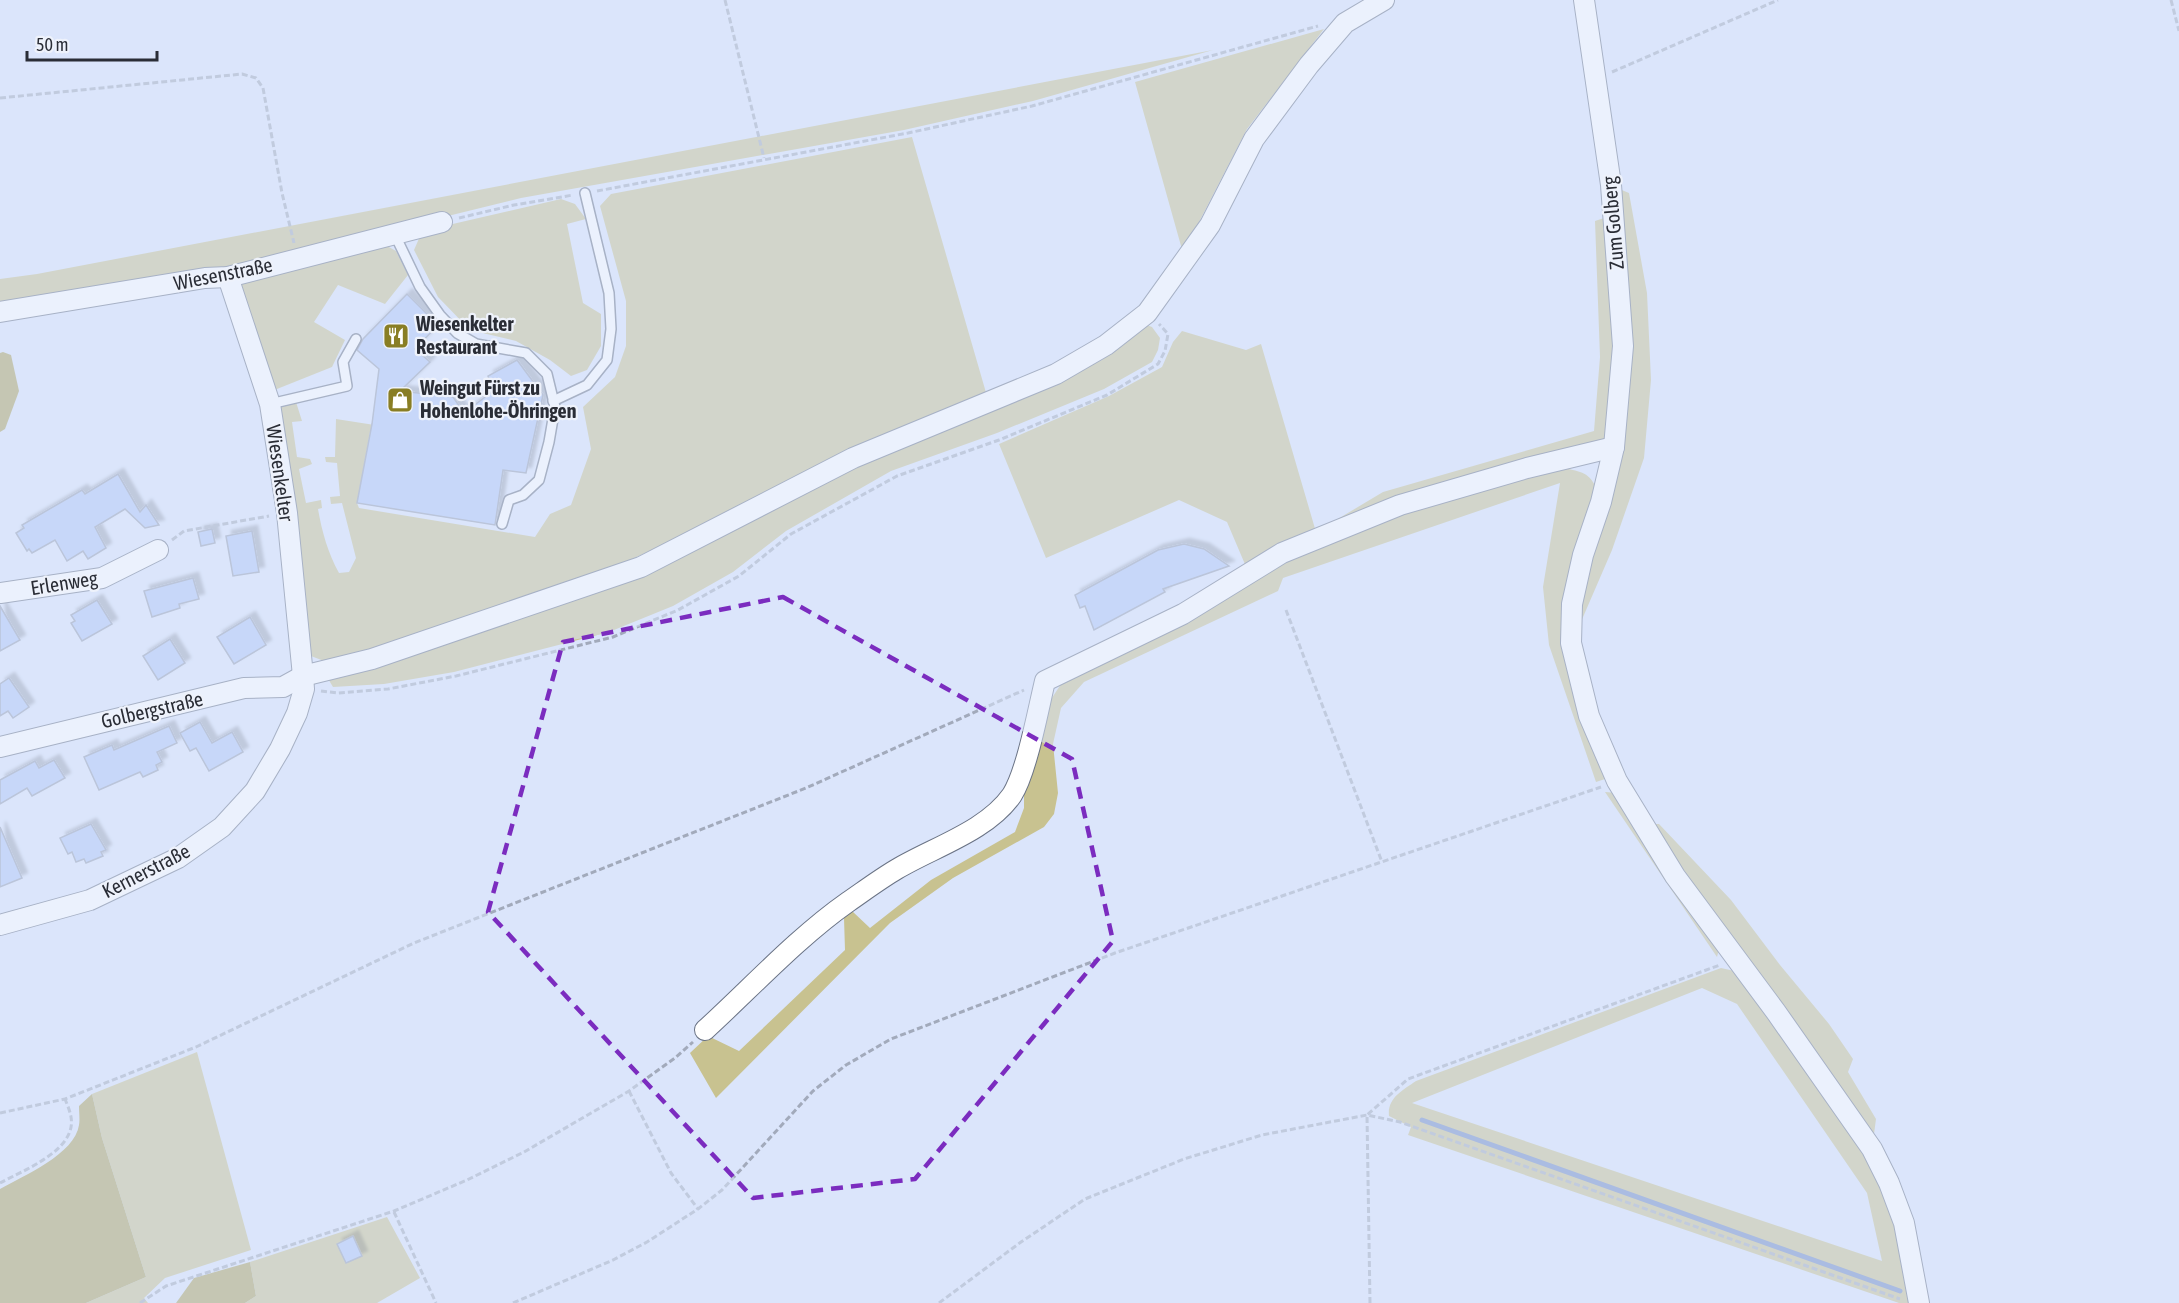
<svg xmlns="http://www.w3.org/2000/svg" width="2179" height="1303" font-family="'Asap Condensed',sans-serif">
<defs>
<filter id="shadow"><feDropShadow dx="5.5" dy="-5.5" stdDeviation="1.5" flood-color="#0004"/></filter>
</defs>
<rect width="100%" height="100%" fill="#dbe5fb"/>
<!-- green -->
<g fill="#c8c290" fill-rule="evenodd">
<polygon points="1324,29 1247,129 1183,253 1135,82"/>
<polygon points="1213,50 1033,101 904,130 521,198 236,268 0,308 0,279 37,274"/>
<path d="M912 137 987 396 619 565 370 651 324 661 311 656 279 407 296 402 302 421 292 422 297 457 310 459 312 464 299 469 306 503 321 500 322 508 318 509C322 532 328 553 339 573L349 572 356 558 342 503 331 504 330 497 340 496 337 463 326 462 325 457H335L336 419 381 426 370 432 357 503 359 508 535 537 550 514 571 505 591 449 583 407 615 377 626 346V301L600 206 611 194Z"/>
<polygon points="1617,188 1629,193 1647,293 1651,380 1644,458 1612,550 1577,631 1583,574 1619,444"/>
<polygon points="561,199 575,204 586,219 567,224 583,303 601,314 601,346 587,370 571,376 550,360 516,341 470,330 438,297 414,250 421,234 431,229"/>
<polygon points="1607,217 1611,268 1613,356 1609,434 1598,447 1526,462 1247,569 1227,522 1179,500 1046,558 999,444 1109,396 1162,367 1173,342 1182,331 1246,350 1261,344 1316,532 1383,492 1594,431 1600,357 1595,221"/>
<polygon points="380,242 396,251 408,275 385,304 338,285 314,322 345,340 332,367 272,391 240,284"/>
<polygon points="1144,324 1152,327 1160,338 1158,350 1152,362 1104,389 997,433 891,471 786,531 733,572 673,606 609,632 454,672 384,684 333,687 327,677 646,574 857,465 1102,360"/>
<path d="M1564 468C1581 472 1590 472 1597 490L1566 603 1605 770V779L1596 782 1549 645 1543 587 1560 483 1283 578 1278 591 1084 682 1061 708 1053 744 1058 793 1054 814 1044 827 953 878 890 923 716 1098 690 1053 708 1036 739 1051 845 950 844 918 852 911 870 928 931 880 1015 832 1024 808V783L1046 707 1063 681 1286 557 1399 511Z"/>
<polygon points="1605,792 1618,793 1720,945 1717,957"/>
<polygon points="1643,824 1659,824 1731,900 1780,965 1829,1024 1853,1059 1848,1072 1876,1119 1872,1149"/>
<path d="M1721 968 1739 972 1865 1150 1899 1226 1914 1303H1899L1408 1135 1411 1127 1389 1116C1387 1098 1403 1090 1416 1081ZM1702 988 1737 1004 1867 1193 1882 1261 1412 1103Z"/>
<polygon points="197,1052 251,1250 165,1278 144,1298 148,1303 86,1303 146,1277 102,1138 92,1094"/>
<polygon points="387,1217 420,1278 377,1303 245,1303 256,1296 250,1262"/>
</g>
<!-- forest -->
<g fill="#aaa15c">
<polygon points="3,352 11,355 19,391 5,429 0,432 0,353"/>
<path d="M92 1094 102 1138 146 1277 86 1303H0V1189C23 1176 75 1154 79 1125 80 1120 79 1112 79 1106Z"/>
<polygon points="250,1262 256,1296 245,1303 176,1303 194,1278"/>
</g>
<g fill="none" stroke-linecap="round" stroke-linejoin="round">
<!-- stream -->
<polyline stroke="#7089c3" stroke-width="5" points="1422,1120 1900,1291"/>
</g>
<!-- building -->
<g fill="#afc6f6" stroke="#949db1" stroke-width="1.5" filter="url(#shadow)">
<polygon points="407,294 438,325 415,349 430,362 400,391 453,397 464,413 493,391 488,376 517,360 543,395 526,473 503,470 495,525 357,503 372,424 379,369 357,350 363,339"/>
<polygon points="118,474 140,512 146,505 159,525 145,528 125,509 95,527 106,548 88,559 83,551 67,561 55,540 32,553 29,549 27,551 16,533 24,528 22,525 82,490 85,494"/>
<polygon points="212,529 215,543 201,546 198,532"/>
<polygon points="252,531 259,572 233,576 226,536"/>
<polygon points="1184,544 1204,549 1229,566 1163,589 1165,592 1094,630 1085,606 1080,608 1075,595 1158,550"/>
<polygon points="193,578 199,599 179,604 180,608 152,617 144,591"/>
<polygon points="97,600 112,624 82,641 71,623 75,621 71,615"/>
<polygon points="0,606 20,640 0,651"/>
<polygon points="250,617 266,645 234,664 217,637"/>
<polygon points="170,639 185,663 158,680 143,656"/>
<polygon points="9,678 29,707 13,718 8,711 0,716 0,684"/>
<polygon points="200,722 212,743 232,732 243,752 209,771 196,748 190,751 180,733"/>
<polygon points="169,726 177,743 157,752 162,762 156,765 158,770 143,777 140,772 99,790 84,757 112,745 114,750"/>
<polygon points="54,760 65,778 32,796 27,788 0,804 0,780 35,761 39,768"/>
<polygon points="91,824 106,850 101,852 103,856 86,863 84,859 76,862 72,852 68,854 60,838"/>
<polygon points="0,827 22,878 0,887"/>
<polygon points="353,1236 362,1256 346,1263 337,1244"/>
</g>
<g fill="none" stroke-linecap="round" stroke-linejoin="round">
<defs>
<g id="service">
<polyline points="395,235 420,287 440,315 457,333 476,344 526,353 547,374 555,407 549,442 539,480 523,495 509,500 502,524"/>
<polyline points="553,401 587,385 607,360 611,329 609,293 585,193"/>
<polyline points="270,404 347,386 343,362 356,339"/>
</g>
<g id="minor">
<polyline points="1584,0 1611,185 1623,346 1614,447 1601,502 1583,555 1572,604 1571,643 1589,716 1617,781 1675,876 1776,1012 1872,1149 1889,1183 1904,1223 1919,1303"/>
<polyline points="0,312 205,278 228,277 442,222"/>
<polyline points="0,593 102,578 158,550"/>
<polyline points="0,747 244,688 283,687 303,676 372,659 641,567 853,458 1056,374 1106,345 1147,313 1210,225 1254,139 1309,65 1345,23 1384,0"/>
<polyline points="0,925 90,900 178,858 222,827 255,791 280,749 297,713 304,689 303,676 287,513 270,404 228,277"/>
<path d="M705 1030C750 989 798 937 848 902 864 891 880 879 897 869 934 847 987 831 1012 795 1027 771 1038 710 1045 681L1183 614 1282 553 1400 505 1527 468 1614 447"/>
</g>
</defs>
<!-- service casing -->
<use href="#service" stroke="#6a7385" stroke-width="12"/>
<!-- minor casing -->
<use href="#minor" stroke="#6a7385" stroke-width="22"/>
<!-- path -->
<g stroke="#a2aabb" stroke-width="3" stroke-dasharray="6 3" stroke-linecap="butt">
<polyline points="725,0 764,158"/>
<polyline points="2171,0 2179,31"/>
<polyline points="1612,72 1778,0"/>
<polyline points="0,98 242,74 256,78 263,88 282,193 294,243"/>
<polyline points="597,191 908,133 1032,106 1318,26"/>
<polyline points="459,218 514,205 573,195"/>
<polyline points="172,540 184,531 269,516"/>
<polyline points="1286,610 1382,862"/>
<polyline points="321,691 338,693 388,689 456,676 613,637 678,610 739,576 791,534 897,476 999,440 1107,395 1158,364 1165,351 1168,334 1159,324"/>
<polyline points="629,1091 671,1173 698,1209"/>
<polyline points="0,1113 65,1099 196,1047 414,943 806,788 1024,690"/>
<path d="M0 1183C24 1170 77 1150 71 1117 70 1111 67 1104 65 1099"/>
<polyline points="394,1212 436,1303"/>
<polyline points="140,1303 166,1286 394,1211 467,1180 524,1152 629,1091 675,1058 693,1042"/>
<polyline points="513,1303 613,1260 647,1242 698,1209 722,1190 813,1091 846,1065 891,1039 1115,953 1601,787"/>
<polyline points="939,1303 1021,1242 1085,1199 1184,1159 1262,1135 1367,1115 1400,1122 1900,1299"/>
<polyline points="1370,1303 1367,1115 1408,1079 1720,965"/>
</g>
<!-- service -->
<use href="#service" stroke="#fff" stroke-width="9"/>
<!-- minor -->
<use href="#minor" stroke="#fff" stroke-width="20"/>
</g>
<!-- marked area -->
<path d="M0 0H2179V1303H0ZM783 597 1072 759 1113 941 915 1179 753 1198 488 912 563 642Z" fill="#dbe5fb" fill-opacity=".55" fill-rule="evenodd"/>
<path fill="none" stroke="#7b2cbf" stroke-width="4.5" stroke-dasharray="12 8" stroke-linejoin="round" d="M783 597 1072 759 1113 941 915 1179 753 1198 488 912 563 642Z"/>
<!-- icons -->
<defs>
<symbol id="restaurant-square" viewBox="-11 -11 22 22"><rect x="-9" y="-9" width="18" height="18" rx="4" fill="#897e24" stroke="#eef2fb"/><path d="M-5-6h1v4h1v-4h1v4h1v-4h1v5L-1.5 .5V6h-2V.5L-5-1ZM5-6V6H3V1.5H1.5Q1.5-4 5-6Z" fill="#fff"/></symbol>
<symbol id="shop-square" viewBox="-11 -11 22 22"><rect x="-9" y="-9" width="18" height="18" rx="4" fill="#897e24" stroke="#eef2fb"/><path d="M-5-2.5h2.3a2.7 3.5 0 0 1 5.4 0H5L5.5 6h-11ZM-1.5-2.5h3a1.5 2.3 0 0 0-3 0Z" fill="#fff"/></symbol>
</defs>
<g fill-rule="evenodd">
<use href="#restaurant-square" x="381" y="321" width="30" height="30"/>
<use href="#shop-square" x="385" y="385" width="30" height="30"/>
</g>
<g text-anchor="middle" stroke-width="4.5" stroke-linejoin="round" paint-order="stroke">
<!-- street labels -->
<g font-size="20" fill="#2a2d36" stroke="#eef2fb">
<text transform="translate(1613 223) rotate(-95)" y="7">Zum Golberg</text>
<text transform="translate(223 274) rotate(-11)" y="7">Wiesenstraße</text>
<text transform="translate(280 473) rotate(82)" y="7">Wiesenkelter</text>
<text transform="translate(64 583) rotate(-9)" y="7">Erlenweg</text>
<text transform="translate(152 710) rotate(-13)" y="7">Golbergstraße</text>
<text transform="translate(146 871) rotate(-27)" y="7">Kernerstraße</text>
</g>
<!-- poi labels -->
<g font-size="20" font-weight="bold" fill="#2a2d36" stroke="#eef2fb" text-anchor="start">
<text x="416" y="331">Wiesenkelter<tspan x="416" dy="23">Restaurant</tspan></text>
<text x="420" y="395">Weingut Fürst zu<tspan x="420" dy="23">Hohenlohe-Öhringen</tspan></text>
</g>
</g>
<!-- scale -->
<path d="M27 51v9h130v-9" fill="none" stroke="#2a2d36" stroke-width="3"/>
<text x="36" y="51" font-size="18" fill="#2a2d36" stroke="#eef2fb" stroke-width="4.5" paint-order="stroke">50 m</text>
</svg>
